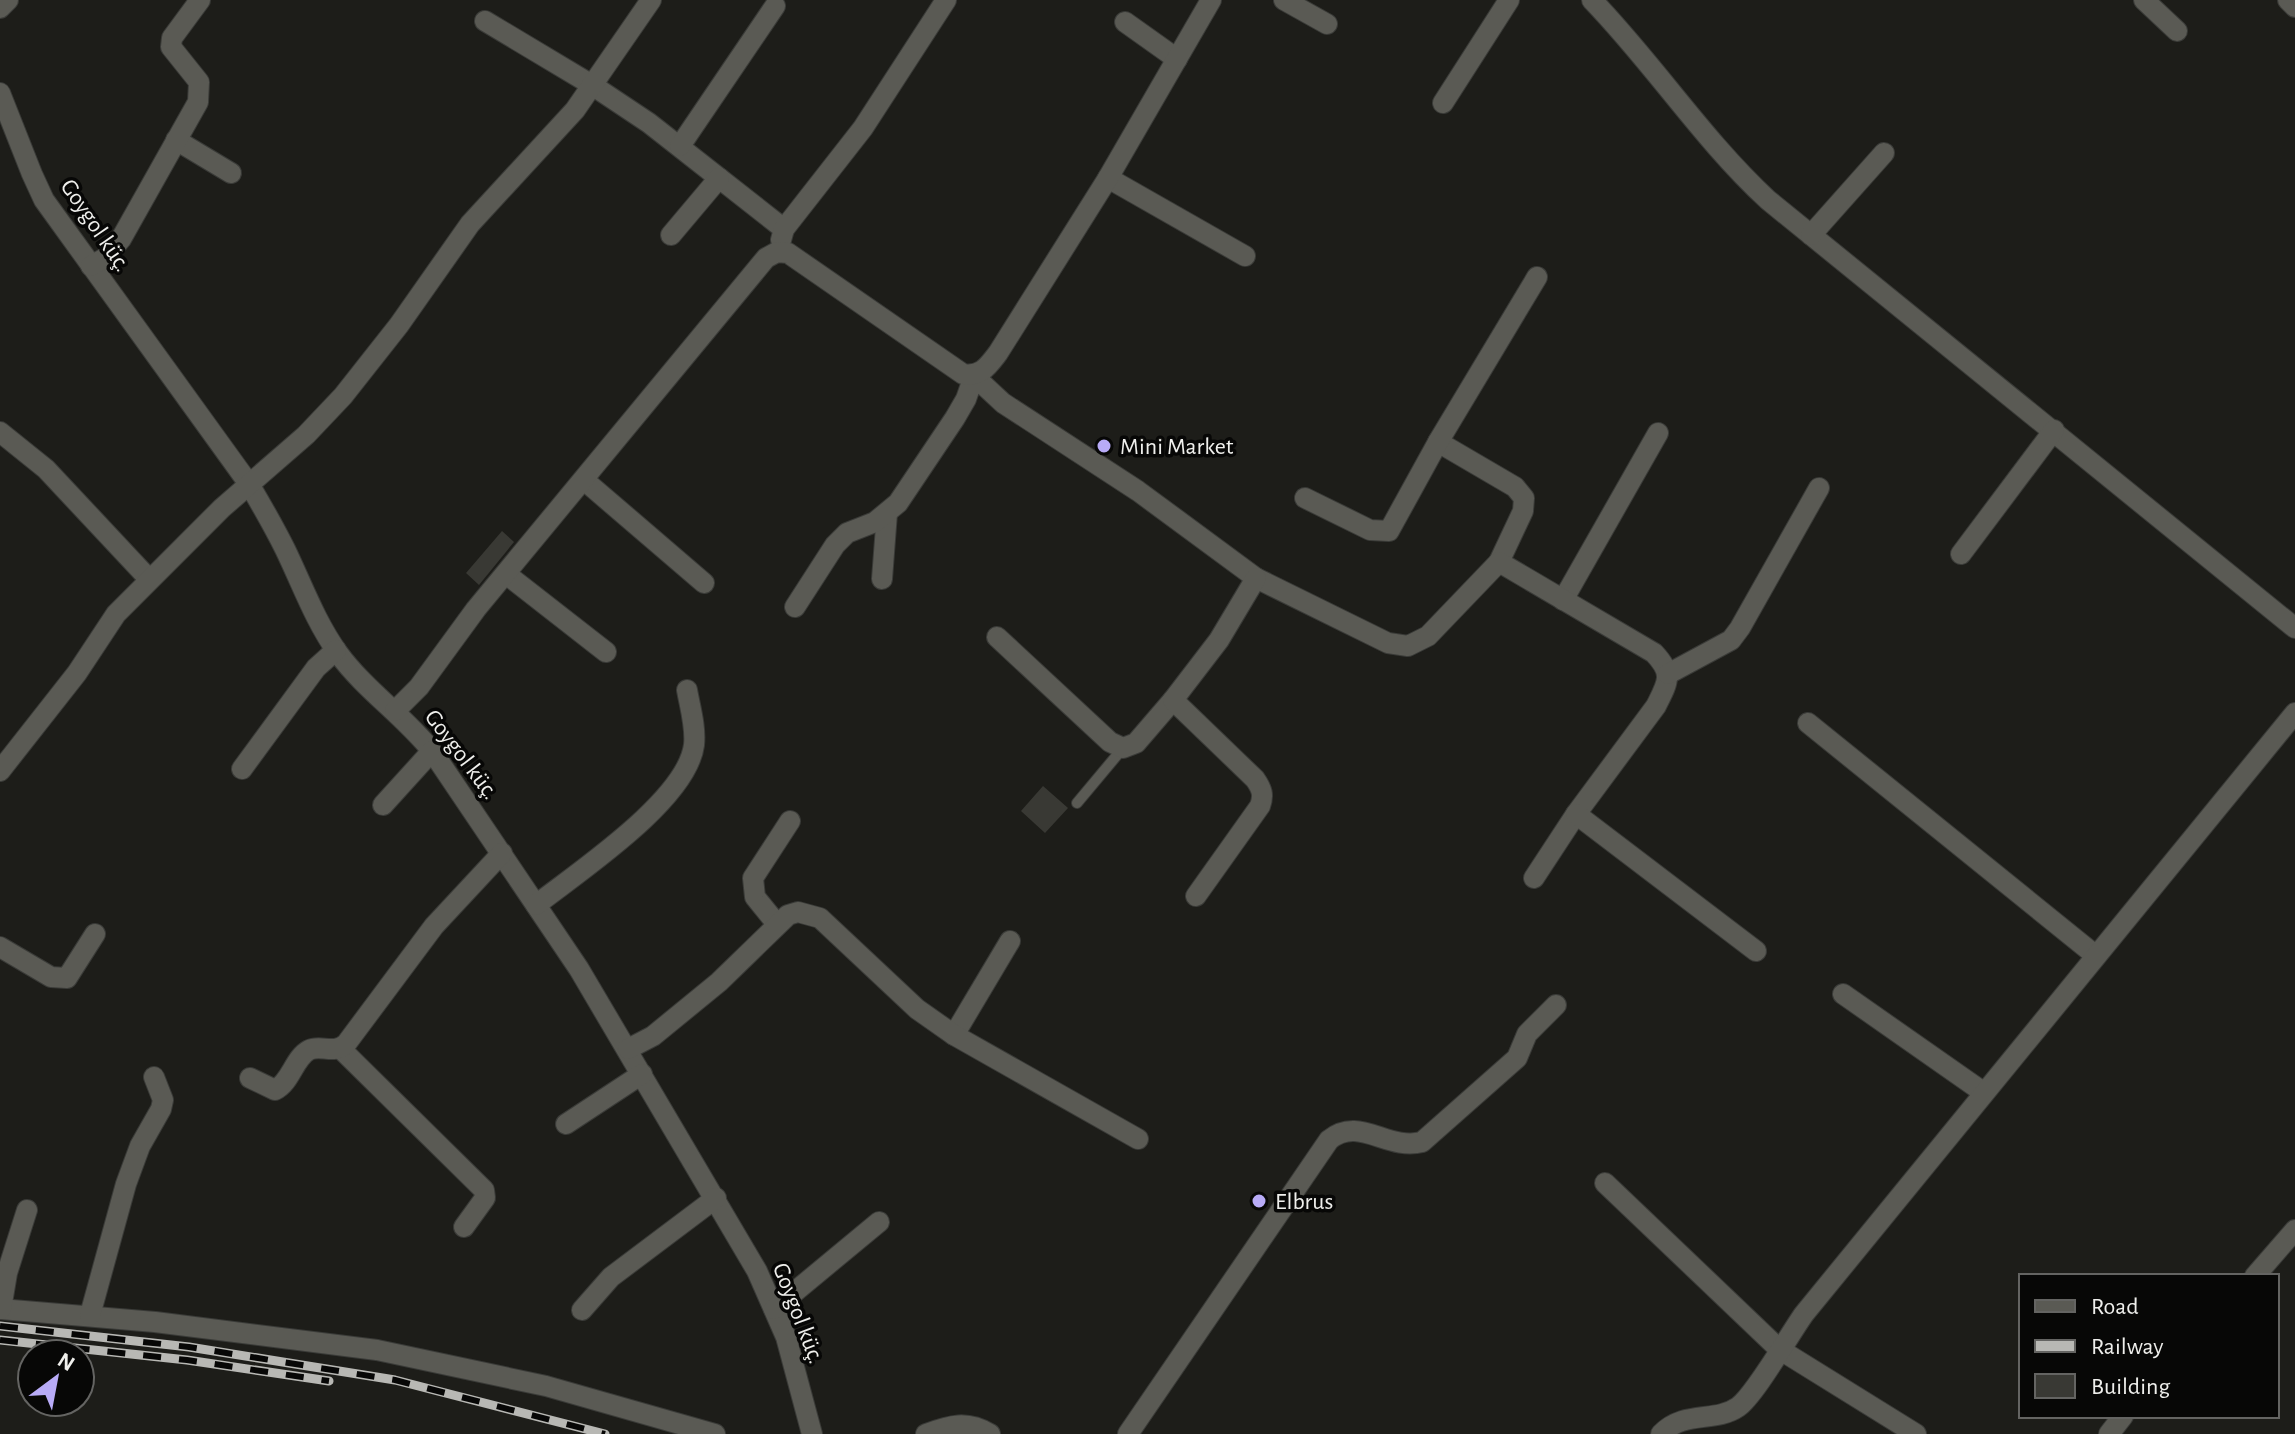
<svg xmlns="http://www.w3.org/2000/svg" width="2295" height="1434" font-family="'Alegreya Sans',sans-serif">
<rect width="100%" height="100%" fill="#1d1d19"/>
<!-- building -->
<g fill="#393934">
<polygon points="502,531 514,542 479,585 466,573"/>
<polygon points="1043,786 1068,808 1045,833 1021,811"/>
</g>
<g fill="none" stroke-linecap="round" stroke-linejoin="round">
<defs>
<polyline id="lane" points="1077,803 1123,748"/>
<g id="street">
<polyline points="1284,0 1327,24"/>
<path d="M1592 0C1654 64 1703 140 1768 200L2295 628"/>
<polyline points="2144,0 2177,31"/>
<polyline points="2288,0 2295,7"/>
<polyline points="0,8 8,0"/>
<polyline points="485,21 592,85 649,123 784,229"/>
<polyline points="1125,22 1177,59"/>
<path d="M0 93 32 174 44 200 249 484C262 506 274 527 285 549 302 584 315 621 338 653 365 690 403 715 432 751L579 969 757 1271 786 1337 812 1434"/>
<polyline points="1443,103 1509,0"/>
<polyline points="176,140 231,173"/>
<polyline points="680,146 775,6"/>
<polyline points="1108,178 1245,256"/>
<polyline points="671,235 719,178"/>
<polyline points="1811,235 1884,153"/>
<polyline points="781,240 784,229 863,128 946,0"/>
<polyline points="91,266 105,258 121,239 198,102 199,82 171,47 172,38 200,0"/>
<polyline points="0,432 46,469 149,579"/>
<polyline points="1438,442 1515,487 1524,498 1523,511 1499,562"/>
<polyline points="584,480 704,583"/>
<polyline points="1305,498 1370,530 1389,531 1438,442 1537,277"/>
<polyline points="1961,554 2054,430"/>
<polyline points="506,574 606,652"/>
<polyline points="882,579 887,513"/>
<polyline points="1563,600 1658,433"/>
<path d="M795 607 835 545 847 533 875 522 898 503 955 418 966 399 974 376 1003 403 1138 491 1256 578 1388 643 1408 646 1428 636 1499 562 1654 653C1674 674 1668 682 1656 706L1576 814 1534 878"/>
<polyline points="997,637 1110,742 1123,748 1136,743 1173,700"/>
<polyline points="1668,674 1731,640 1740,628 1819,488"/>
<path d="M395 711 419 687 476 609 766 258 777 252 788 253 963 374C981 377 988 366 998 353L1108 178 1211 0"/>
<polyline points="1808,723 2095,955"/>
<polyline points="242,769 316,668 336,650"/>
<polyline points="0,771 77,673 116,614 222,508 306,435 343,396 399,325 470,224 575,110 651,0"/>
<polyline points="383,805 432,751"/>
<polyline points="1576,814 1756,951"/>
<path d="M1196 896 1260 806C1264 795 1262 789 1255 779L1173 700 1219 640 1256 578"/>
<path d="M536 905C578 872 687 800 694 745 696 727 690 707 687 690"/>
<polyline points="777,924 755,897 753,878 790,821"/>
<polyline points="0,947 51,977 67,978 95,934"/>
<polyline points="1843,994 1983,1092"/>
<polyline points="954,1035 1010,941"/>
<polyline points="341,1049 484,1190 485,1198 464,1227"/>
<polyline points="628,1049 653,1036 719,982 788,915 798,912 820,918 917,1009 954,1035 1138,1139"/>
<path d="M250 1078 275 1090C291 1082 294 1058 309 1050 321 1044 333 1055 346 1044L434 926 502 853"/>
<polyline points="566,1124 642,1074"/>
<polyline points="1605,1183 1779,1349 1916,1434"/>
<polyline points="2255,1276 2295,1230"/>
<polyline points="0,1309 155,1322 377,1350 546,1386 715,1434"/>
<polyline points="1,1309 7,1273 27,1210"/>
<polyline points="774,1309 879,1222"/>
<polyline points="582,1310 611,1277 716,1198"/>
<polyline points="90,1315 126,1184 140,1146 161,1109 163,1100 154,1077"/>
<path d="M926 1434C950 1425 967 1420 990 1434"/>
<path d="M1128 1434 1329 1140C1359 1115 1387 1151 1422 1142L1517 1058 1527 1034 1556 1005"/>
<path d="M1661 1434C1684 1410 1715 1423 1738 1407 1755 1395 1789 1335 1804 1314L2295 713"/>
<polyline points="2109,1434 2123,1416"/>
</g>
</defs>
<!-- lane casing -->
<use href="#lane" stroke="#3a3b38" stroke-width="12"/>
<!-- street casing -->
<use href="#street" stroke="#3a3b38" stroke-width="22"/>
<!-- lane -->
<use href="#lane" stroke="#5a5a54" stroke-width="10"/>
<!-- street -->
<use href="#street" stroke="#5a5a54" stroke-width="20"/>
<defs>
<g id="rail">
<polyline points="0,1326 189,1347 395,1380 605,1434"/>
<polyline points="0,1340 187,1360 329,1381"/>
</g>
</defs>
<!-- rail casing -->
<use href="#rail" stroke="#b8b8b4" stroke-width="9"/>
<!-- rail -->
<use href="#rail" stroke="#070706" stroke-width="6" stroke-dasharray="18" stroke-linecap="butt"/>
</g>
<!-- markers -->
<g fill="#b8abf7" stroke="#070706" stroke-width="3">
<circle cx="1104" cy="446" r="8"/>
<circle cx="1259" cy="1201" r="8"/>
</g>
<g text-anchor="middle" stroke-width="7" stroke-linejoin="round" paint-order="stroke">
<!-- street labels -->
<g font-size="24" fill="#efefec" stroke="#070706">
<text transform="translate(96 225) rotate(56)" y="8">Goygol küç.</text>
<text transform="translate(462 754) rotate(53)" y="8">Goygol küç.</text>
<text transform="translate(799 1313) rotate(69)" y="8">Goygol küç.</text>
</g>
<!-- poi labels -->
<g font-size="24" fill="#efefec" stroke="#070706" text-anchor="start">
<text x="1120" y="454">Mini Market</text>
<text x="1275" y="1209">Elbrus</text>
</g>
</g>
<!-- legend -->
<rect x="2019" y="1274" width="260" height="144" fill="#070706" stroke="#646462" stroke-width="2"/>
<rect x="2035" y="1300" width="40" height="12" fill="#5a5a54" stroke="#646462" stroke-width="2"/>
<text x="2091" y="1314" font-size="24" fill="#efefec">Road</text>
<rect x="2035" y="1340" width="40" height="12" fill="#b8b8b4" stroke="#646462" stroke-width="2"/>
<text x="2091" y="1354" font-size="24" fill="#efefec">Railway</text>
<rect x="2035" y="1374" width="40" height="24" fill="#393934" stroke="#646462" stroke-width="2"/>
<text x="2091" y="1394" font-size="24" fill="#efefec">Building</text>
<!-- north arrow -->
<g transform="translate(56 1378) rotate(32)"><circle r="38" fill="#070706" stroke="#646462" stroke-width="2"/>
<path d="M0-6L14 30L0 20L-14 30Z" fill="#b8abf7"/>
<text y="-12" font-size="22" font-weight="bold" text-anchor="middle" fill="#efefec">N</text>
</g>
</svg>
